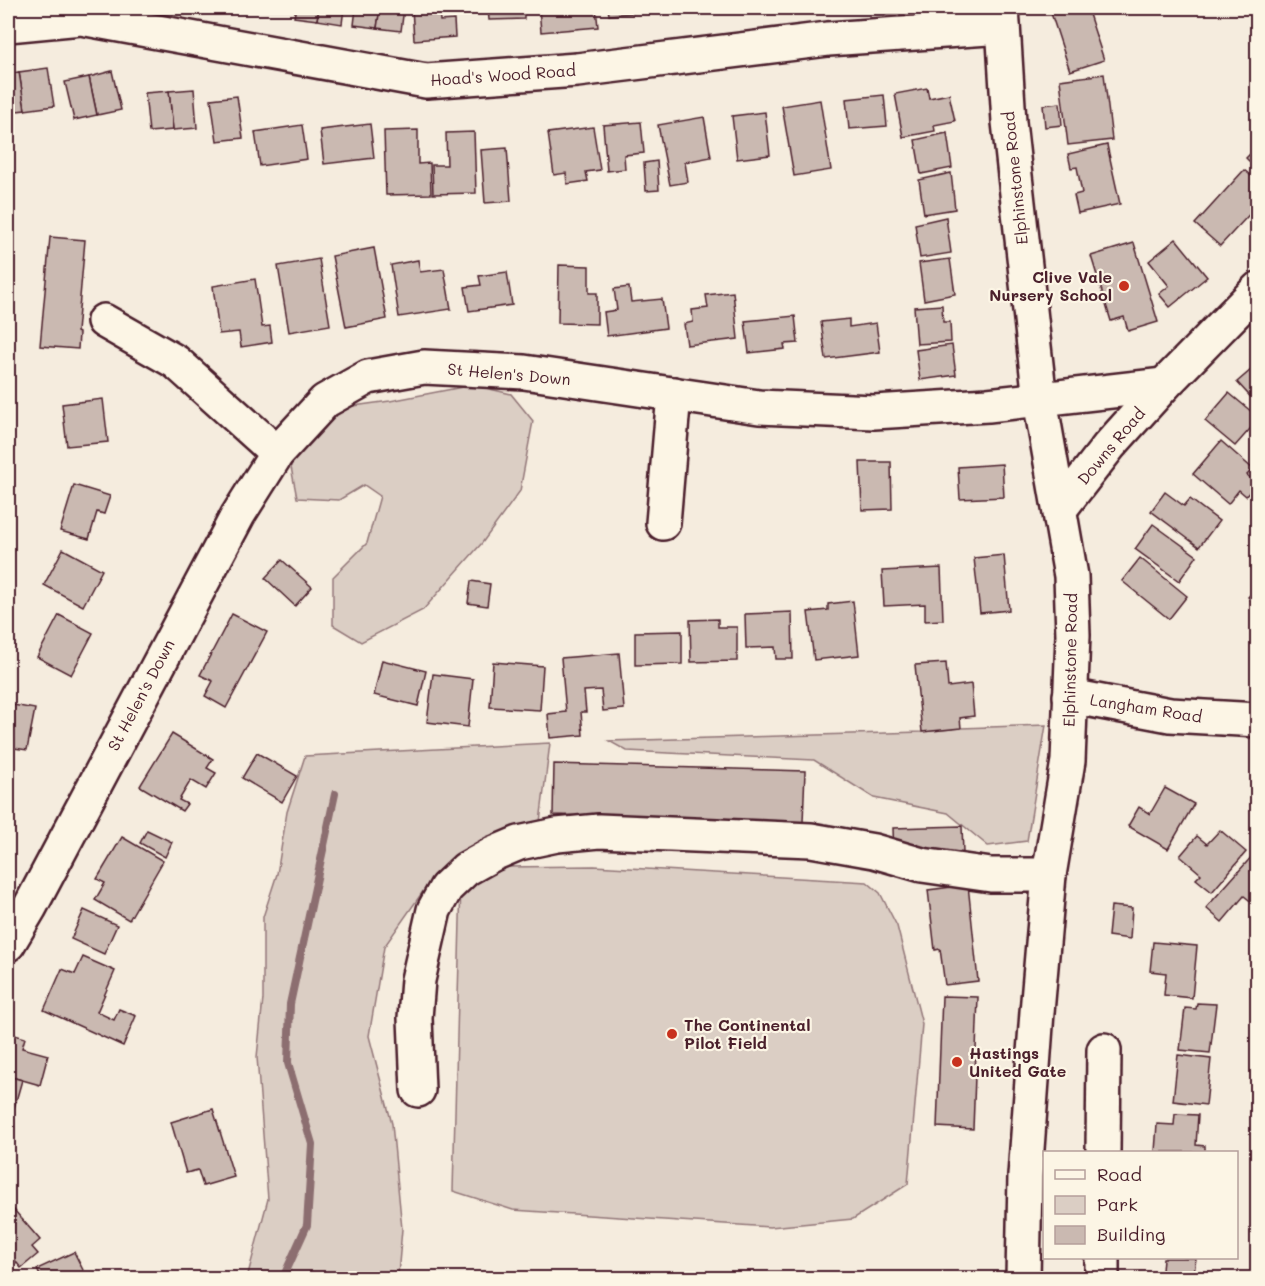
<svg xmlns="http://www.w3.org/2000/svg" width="1265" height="1286" font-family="Mali,sans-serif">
<rect width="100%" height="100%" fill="#f5ecde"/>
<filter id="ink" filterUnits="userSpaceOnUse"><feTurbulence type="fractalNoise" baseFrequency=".0167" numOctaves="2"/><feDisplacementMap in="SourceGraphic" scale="12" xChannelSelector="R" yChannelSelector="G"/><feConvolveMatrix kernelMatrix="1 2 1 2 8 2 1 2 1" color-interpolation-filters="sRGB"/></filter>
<g filter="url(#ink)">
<!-- green -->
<g fill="#dbcec4" stroke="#927678" stroke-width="1.5">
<polygon points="473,385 511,394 533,421 520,491 482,543 423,610 361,642 333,625 333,577 367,543 380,496 364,485 339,500 297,498 290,462 339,408 390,401"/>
<polygon points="1046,725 1027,841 988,846 948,813 874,798 814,760 627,751 609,741 922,732 961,728"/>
<polygon points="550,743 540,822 505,832 433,877 384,947 369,1036 392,1124 402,1229 398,1275 402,1278 247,1278 268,1199 257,1057 263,999 263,917 277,874 287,812 305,756"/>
<polygon points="594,866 867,882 880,893 897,926 922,1024 908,1184 853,1219 770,1227 513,1210 453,1191 461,882 505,867"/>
</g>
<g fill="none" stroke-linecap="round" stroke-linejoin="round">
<!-- stream -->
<polyline stroke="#8c6e70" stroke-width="8" points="283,1278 307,1225 312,1144 288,1063 290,1004 335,794"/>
</g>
<!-- building -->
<g fill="#cab9b1" stroke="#4a1f2b" stroke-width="1.5">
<polygon points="296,8 319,8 317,20 294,17"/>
<polygon points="319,8 344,8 342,24 317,20"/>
<polygon points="356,8 380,8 377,28 354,25"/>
<polygon points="380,8 404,8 401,31 377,28"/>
<polygon points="412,8 439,8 440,21 454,20 455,37 414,40"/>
<polygon points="488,8 524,8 524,19 489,20"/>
<polygon points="539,8 596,8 598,27 541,32"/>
<polygon points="608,8 633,8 633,13 609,15"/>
<polygon points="1058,8 1087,8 1104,60 1070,71 1050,10"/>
<polygon points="48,68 54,106 25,110 19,72"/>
<polygon points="112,71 121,110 97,115 89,77"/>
<polygon points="19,72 25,110 8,112 8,74"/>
<polygon points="1104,74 1112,140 1068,145 1060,80"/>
<polygon points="89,77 97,115 74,120 65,82"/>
<polygon points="927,88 929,98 949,94 955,121 934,125 935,131 903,137 895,94"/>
<polygon points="194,89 197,128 173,130 169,91"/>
<polygon points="169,91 173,130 149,132 145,93"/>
<polygon points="884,95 887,126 849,129 846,99"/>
<polygon points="237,96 243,138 217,141 211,99"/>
<polygon points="820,100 831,170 794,176 782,106"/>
<polygon points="1060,103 1062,125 1045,127 1043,105"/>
<polygon points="765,112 770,155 737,159 732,116"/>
<polygon points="704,117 711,157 685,162 688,182 670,185 658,125"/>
<polygon points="641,122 644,153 624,155 625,169 607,171 603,125"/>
<polygon points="370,124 374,158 324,164 320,130"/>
<polygon points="302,125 307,159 260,166 255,132"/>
<polygon points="593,127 600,170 586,172 588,181 567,184 566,173 554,175 548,133"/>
<polygon points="418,130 418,164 430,163 431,194 386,195 384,131"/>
<polygon points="474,132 476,193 433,194 432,165 447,165 446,133"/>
<polygon points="947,133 952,168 921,174 915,140"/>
<polygon points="1107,145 1120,204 1078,213 1074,195 1082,193 1077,167 1071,168 1068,154"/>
<polygon points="1258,146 1258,170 1246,158"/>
<polygon points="507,148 511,201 485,203 481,150"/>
<polygon points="657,161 659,190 646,191 644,163"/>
<polygon points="1244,170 1258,181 1258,205 1220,246 1195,224"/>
<polygon points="951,173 955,209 924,214 919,180"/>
<polygon points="946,217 951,253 920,258 915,224"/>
<polygon points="50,237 85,240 77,332 79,333 78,349 40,346"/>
<polygon points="1176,239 1207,277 1170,307 1159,294 1169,286 1149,261"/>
<polygon points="1134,243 1158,322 1128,331 1124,317 1111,321 1091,256"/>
<polygon points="374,248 387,319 346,327 332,256"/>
<polygon points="319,259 330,325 289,332 278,266"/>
<polygon points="950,259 955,294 924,300 919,263"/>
<polygon points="418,260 420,272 444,269 451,309 399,317 391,265"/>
<polygon points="559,265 589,266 589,293 597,293 597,324 558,323"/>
<polygon points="507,272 512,305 469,311 465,287 481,285 479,276"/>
<polygon points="255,279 262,327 270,326 272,342 241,347 239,332 219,334 213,286"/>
<polygon points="629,287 631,302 662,299 666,328 607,336 604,312 617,310 614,289"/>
<polygon points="733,292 738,339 687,345 684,324 693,322 692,310 708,308 706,295"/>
<polygon points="942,305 943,322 950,322 951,342 917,344 914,307"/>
<polygon points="795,316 798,343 784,344 785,349 749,353 745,321"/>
<polygon points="849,319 849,327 876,323 880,352 826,359 821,322"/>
<polygon points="952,345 956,375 920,380 916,350"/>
<polygon points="1258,364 1258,405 1237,382"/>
<polygon points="1229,393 1258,417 1258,420 1235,446 1205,421"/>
<polygon points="103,399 108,442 67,446 62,404"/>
<polygon points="1221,441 1253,469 1247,475 1257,483 1246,496 1239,490 1228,504 1193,474"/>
<polygon points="860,462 891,462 892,509 862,510"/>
<polygon points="1002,464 1004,497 960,499 958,467"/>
<polygon points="74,485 110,496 104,514 97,512 89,539 60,531"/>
<polygon points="1165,492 1184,506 1190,499 1219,521 1199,547 1151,511"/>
<polygon points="1153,524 1197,556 1179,581 1135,549"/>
<polygon points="63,549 102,570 83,606 44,585"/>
<polygon points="1004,555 1009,610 980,613 974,558"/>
<polygon points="1140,558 1187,596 1169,619 1122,581"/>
<polygon points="282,560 312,587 295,606 265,578"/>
<polygon points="941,568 943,620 925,621 925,604 884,606 882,571"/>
<polygon points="471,581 490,584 487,606 468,603"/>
<polygon points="1258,587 1258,606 1248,597"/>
<polygon points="853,601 859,655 814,660 808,612 828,610 828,604"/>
<polygon points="792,612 793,659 776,659 775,647 746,648 745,614"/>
<polygon points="232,614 267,632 226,708 205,696 213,681 200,675"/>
<polygon points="59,615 93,633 71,675 37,657"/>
<polygon points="718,619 718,627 737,627 737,661 691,662 690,620"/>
<polygon points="682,631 682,664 635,665 635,632"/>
<polygon points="619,653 624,709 603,711 601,690 584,691 586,712 581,712 583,735 550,738 548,714 566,712 561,658"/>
<polygon points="382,660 426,671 418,706 374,695"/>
<polygon points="493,662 543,666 540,710 490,707"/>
<polygon points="946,663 948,687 971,684 974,716 960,718 961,728 922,732 915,665"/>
<polygon points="433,674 473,679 468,727 427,722"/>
<polygon points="8,704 35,709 27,750 8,747"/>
<polygon points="172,734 213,759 207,768 216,773 206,789 191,780 179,800 187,804 182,811 140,786"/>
<polygon points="257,753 297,776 282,802 242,778"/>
<polygon points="554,764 805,771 803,822 553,815"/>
<polygon points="1165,788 1194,804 1168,849 1128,826 1139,807 1150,814"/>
<polygon points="962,826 963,853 894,856 893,828"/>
<polygon points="147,830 172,842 165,857 140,843"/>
<polygon points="1220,830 1246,852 1212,892 1196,879 1201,874 1180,856 1197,836 1207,844"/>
<polygon points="122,837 163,861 129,920 95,900 105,883 97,879"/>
<polygon points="1254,854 1258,857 1258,907 1244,896 1222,922 1206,908"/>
<polygon points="968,885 978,981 945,985 940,949 935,950 928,890"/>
<polygon points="1111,906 1132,908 1130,939 1108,936"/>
<polygon points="84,910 117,925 104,954 71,939"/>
<polygon points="1153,942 1197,946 1192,998 1164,995 1166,973 1150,971"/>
<polygon points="83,957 115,971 97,1012 114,1020 119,1009 136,1016 123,1046 44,1010 62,969 75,974"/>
<polygon points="942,996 978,997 973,1129 937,1127"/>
<polygon points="1197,1003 1216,1004 1210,1053 1180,1050 1185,1008 1196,1009"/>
<polygon points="8,1033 25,1038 22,1048 48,1055 40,1085 8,1076"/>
<polygon points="1178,1055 1211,1059 1206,1105 1173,1101"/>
<polygon points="8,1076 22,1080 14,1108 8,1106"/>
<polygon points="213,1109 234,1177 203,1186 198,1170 186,1173 171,1122"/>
<polygon points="1175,1114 1198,1115 1196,1145 1205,1146 1205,1152 1155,1152 1157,1124 1174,1125"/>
<polygon points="8,1122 12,1123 8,1157"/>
<polygon points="8,1203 40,1240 32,1247 38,1254 21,1268 8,1252"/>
<polygon points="74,1252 87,1278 41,1278 37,1269"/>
<polygon points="1163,1258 1196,1258 1194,1274 1162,1271"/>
</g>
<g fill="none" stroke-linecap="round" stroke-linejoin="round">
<defs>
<g id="minor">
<polyline points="1002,8 1009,122 1040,400 1071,576 1073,635 1068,761 1049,875 1037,1012 1025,1176 1023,1278"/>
<polyline points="8,25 81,18 426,81 577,70 828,39 1003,27"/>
<polyline points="104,321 176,362 277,453"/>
<polyline points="1060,509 1109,446 1164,385 1258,289"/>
<polyline points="663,523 674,394"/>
<polyline points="1070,696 1170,715 1258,720"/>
<polyline points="8,944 30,907 238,515 277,453 325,401 368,377 424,367 524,372 759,407 874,412 988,405 1164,385"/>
<polyline points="418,1090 415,1018 418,980 434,910 446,888 466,869 493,854 519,843 557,835 599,831 811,840 874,851 922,865 991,875 1049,875"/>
<polyline points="1103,1152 1104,1050"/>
<polyline points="1102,1278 1102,1258"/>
</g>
</defs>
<!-- minor casing -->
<use href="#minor" stroke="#4a1f2b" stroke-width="38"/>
<!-- minor -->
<use href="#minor" stroke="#fcf5e5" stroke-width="33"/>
</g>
</g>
<!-- markers -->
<g fill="#c8321e" stroke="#fcf5e5" stroke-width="2">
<circle cx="1124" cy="286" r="6"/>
<circle cx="672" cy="1034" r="6"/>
<circle cx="957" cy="1062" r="6"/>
</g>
<g text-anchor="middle" stroke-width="4.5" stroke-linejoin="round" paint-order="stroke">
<!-- street labels -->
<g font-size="16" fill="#4a1f2b" stroke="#fcf5e5">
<text transform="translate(503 75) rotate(-4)" y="6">Hoad's Wood Road</text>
<text transform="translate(1015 178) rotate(-96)" y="6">Elphinstone Road</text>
<text transform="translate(509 374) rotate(5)" y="6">St Helen's Down</text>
<text transform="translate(1111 446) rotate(-50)" y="6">Downs Road</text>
<text transform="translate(1070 660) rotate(-89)" y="6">Elphinstone Road</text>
<text transform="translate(141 695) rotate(-62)" y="6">St Helen's Down</text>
<text transform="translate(1146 708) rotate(9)" y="6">Langham Road</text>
</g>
<!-- poi labels -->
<g font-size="16" font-weight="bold" fill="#4a1f2b" stroke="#fcf5e5" text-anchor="start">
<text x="1112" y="283" text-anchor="end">Clive Vale<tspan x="1112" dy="18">Nursery School</tspan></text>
<text x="684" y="1031">The Continental<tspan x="684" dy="18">Pilot Field</tspan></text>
<text x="969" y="1059">Hastings<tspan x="969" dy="18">United Gate</tspan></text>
</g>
</g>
<!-- margin -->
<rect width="1265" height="1286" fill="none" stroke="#fcf5e5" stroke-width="30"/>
<rect x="15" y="15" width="1235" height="1256" fill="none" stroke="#4a1f2b" stroke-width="2" filter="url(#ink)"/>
<!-- legend -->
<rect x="1043" y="1151" width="195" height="108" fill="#fcf5e5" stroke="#b59f9b" stroke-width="1.5"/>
<rect x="1055" y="1170" width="30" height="9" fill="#fcf5e5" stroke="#b59f9b" stroke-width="1.5"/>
<text x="1097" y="1181" font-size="18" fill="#4a1f2b">Road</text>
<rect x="1055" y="1196" width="30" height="18" fill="#dbcec4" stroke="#b59f9b" stroke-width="1.5"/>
<text x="1097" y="1211" font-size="18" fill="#4a1f2b">Park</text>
<rect x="1055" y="1226" width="30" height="18" fill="#cab9b1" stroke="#b59f9b" stroke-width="1.5"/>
<text x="1097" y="1241" font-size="18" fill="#4a1f2b">Building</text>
</svg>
